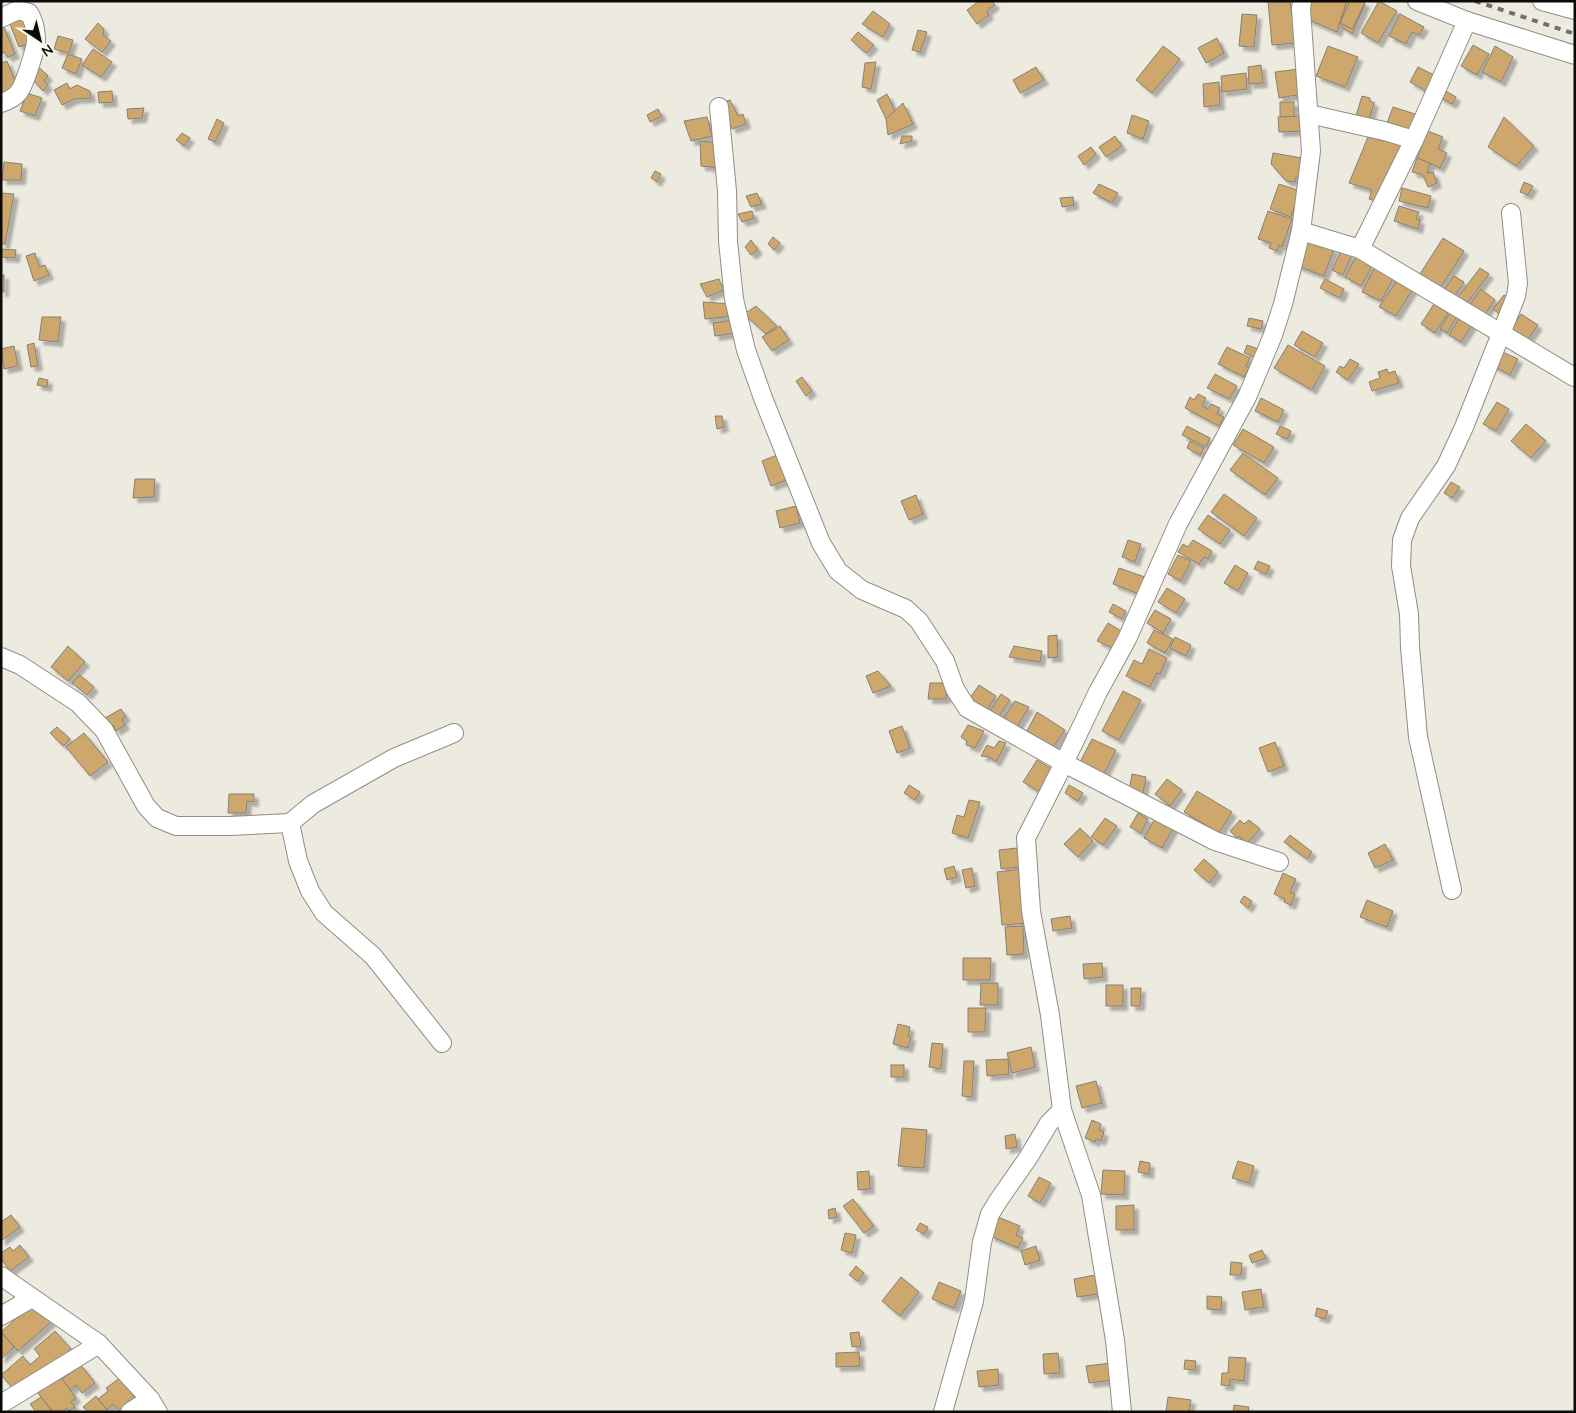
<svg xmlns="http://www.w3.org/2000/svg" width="1576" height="1413" font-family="Quicksand,sans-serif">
<defs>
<filter id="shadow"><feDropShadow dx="4.5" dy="4.5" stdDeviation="1" flood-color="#0004"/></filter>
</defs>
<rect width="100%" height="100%" fill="#edebe0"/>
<!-- building -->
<g fill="#cda76c" stroke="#868078" filter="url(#shadow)">
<polygon points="979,1 992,1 995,5 987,11 989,15 977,24 967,10"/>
<polygon points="1268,1 1290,1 1296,43 1272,45"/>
<polygon points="1309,1 1347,1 1337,32 1307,19"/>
<polygon points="1347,1 1362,1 1365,4 1352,34 1339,25"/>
<polygon points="1350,1 1361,1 1365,3 1352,29 1340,23"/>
<polygon points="1379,1 1397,11 1378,43 1361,33"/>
<polygon points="873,11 890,24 883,37 862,24"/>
<polygon points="22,13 33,42 19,47 8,19"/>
<polygon points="1242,14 1257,15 1254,47 1239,46"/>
<polygon points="1400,14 1424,27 1419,35 1412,32 1406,44 1389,36"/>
<polygon points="98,23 104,29 103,35 111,41 102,52 85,39"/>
<polygon points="4,27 15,54 8,57 4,52 1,54 1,28"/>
<polygon points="918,30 927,32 920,52 912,50"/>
<polygon points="858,32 874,45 866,53 851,40"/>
<polygon points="58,36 73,40 69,53 54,49"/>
<polygon points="1217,38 1224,53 1206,63 1198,48"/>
<polygon points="1473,45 1489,54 1477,75 1461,66"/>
<polygon points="1163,46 1180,59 1152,93 1136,80"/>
<polygon points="1328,46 1358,57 1345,87 1316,76"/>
<polygon points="1495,46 1513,57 1501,82 1482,72"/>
<polygon points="93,49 112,62 101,77 82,65"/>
<polygon points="68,54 82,59 76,74 62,68"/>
<polygon points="7,61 19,91 1,97 1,63"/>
<polygon points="876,62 871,89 862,87 865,63"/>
<polygon points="1261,65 1263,83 1249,84 1248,67"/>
<polygon points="1036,67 1044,80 1020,93 1013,80"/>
<polygon points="1418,67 1436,76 1428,92 1410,82"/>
<polygon points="40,68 48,76 44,81 48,85 43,91 31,78"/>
<polygon points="1299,69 1303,94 1279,98 1275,72"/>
<polygon points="1246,73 1247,89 1222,92 1221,76"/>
<polygon points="1219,82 1220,105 1204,107 1203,84"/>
<polygon points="67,83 70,89 77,85 90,91 91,98 74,99 62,105 54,90"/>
<polygon points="1444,90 1456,97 1452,104 1439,97"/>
<polygon points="112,91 113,102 99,103 98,92"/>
<polygon points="27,93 42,98 35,116 20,111"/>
<polygon points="887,94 896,113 886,119 877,100"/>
<polygon points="1362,96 1370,98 1370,101 1374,103 1368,123 1355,119"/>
<polygon points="730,100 738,116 743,114 746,124 732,129 722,103"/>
<rect x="1280" y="102" width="14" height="15"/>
<polygon points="903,103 913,124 888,135 886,119"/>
<polygon points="1393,107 1415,114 1410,133 1386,126"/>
<polygon points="144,108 142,118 128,119 127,109"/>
<polygon points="658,109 662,116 650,122 647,115"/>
<polygon points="1132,115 1149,121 1143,139 1127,133"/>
<polygon points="1301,116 1302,131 1279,132 1278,117"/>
<polygon points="707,117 712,136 691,141 684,121"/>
<polygon points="1504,117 1534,146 1516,166 1488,147"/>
<polygon points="217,119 224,123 215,142 208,139"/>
<polygon points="1428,131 1443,137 1438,149 1447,153 1440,168 1417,158"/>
<polygon points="182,133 190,138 184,146 176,140"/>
<polygon points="902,136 912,136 912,141 900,144"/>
<polygon points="1115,136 1122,146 1106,157 1099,147"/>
<polygon points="1368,137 1406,146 1382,203 1369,199 1372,190 1349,183"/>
<polygon points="700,141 720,143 720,168 701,166"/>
<polygon points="1091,147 1096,154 1084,165 1078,156"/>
<polygon points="1273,153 1302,158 1299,177 1296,177 1295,182 1286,181 1271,164"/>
<polygon points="1417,158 1430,163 1427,173 1433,172 1437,183 1428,187 1423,175 1412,172"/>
<polygon points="4,162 22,164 21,180 2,180"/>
<polygon points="655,171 661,174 657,182 651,178"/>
<polygon points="1524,182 1533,186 1528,195 1520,192"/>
<polygon points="1099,184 1118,193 1112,203 1093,193"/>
<polygon points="1279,184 1300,191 1291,217 1270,209"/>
<polygon points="1402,188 1431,196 1428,208 1399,201"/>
<polygon points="1,193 14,194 5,244 1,244"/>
<polygon points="757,193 762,204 751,207 746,196"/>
<polygon points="1073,197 1074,205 1062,207 1060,198"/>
<polygon points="1399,206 1419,212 1416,219 1420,220 1418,229 1394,221"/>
<polygon points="752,211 754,218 742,222 738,214"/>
<polygon points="1268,211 1292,219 1282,247 1279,245 1277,251 1269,248 1271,243 1258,239"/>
<polygon points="773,237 780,243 774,250 768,244"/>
<polygon points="1443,238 1464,251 1441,287 1420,274"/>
<polygon points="1306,239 1334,249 1324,276 1297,266"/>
<polygon points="751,240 758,250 751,255 745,247"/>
<polygon points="1,249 16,250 15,258 1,257"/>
<polygon points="1341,251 1352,255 1343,275 1332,270"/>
<polygon points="35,253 39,267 45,265 49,275 34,281 26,256"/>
<polygon points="1356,257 1372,266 1361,286 1345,277"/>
<polygon points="1375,267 1394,277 1381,301 1362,292"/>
<polygon points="1480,268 1489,274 1467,303 1458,297"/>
<rect x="1" y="275" width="3" height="17"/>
<polygon points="1454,276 1464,282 1454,297 1444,290"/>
<polygon points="719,279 724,290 707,297 700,284"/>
<polygon points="1325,279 1344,289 1340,298 1320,288"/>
<polygon points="1398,279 1414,287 1396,316 1379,307"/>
<polygon points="1481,289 1495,300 1484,315 1470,305"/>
<polygon points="1504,295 1513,300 1502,316 1493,309"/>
<polygon points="703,302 731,304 734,316 705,319"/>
<polygon points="1434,304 1448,313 1435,333 1421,324"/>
<polygon points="756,306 777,326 766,334 744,314"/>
<polygon points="1451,311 1458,315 1447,333 1440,329"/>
<polygon points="1521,314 1538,325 1528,339 1511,328"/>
<polygon points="42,317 61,317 58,342 39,340"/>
<polygon points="1460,317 1473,323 1461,342 1449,335"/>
<polygon points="1249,318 1263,321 1261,329 1247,326"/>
<polygon points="733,320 736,333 715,336 713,323"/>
<polygon points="780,326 789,340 772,351 762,337"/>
<polygon points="1302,331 1323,343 1315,357 1294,345"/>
<polygon points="34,343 38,366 31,367 27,345"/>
<polygon points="1247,345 1258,349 1254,357 1244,353"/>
<polygon points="1288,345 1325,366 1312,390 1274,368"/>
<polygon points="14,346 18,366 4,369 1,349"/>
<polygon points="1227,347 1250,358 1246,366 1249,368 1244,377 1218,364"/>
<polygon points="1498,350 1518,359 1510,375 1491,365"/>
<polygon points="1350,359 1359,364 1348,380 1336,372 1340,366 1344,368"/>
<polygon points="1387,369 1388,373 1395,371 1399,383 1372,391 1369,382 1380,378 1378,372"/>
<polygon points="1215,374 1237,386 1229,399 1207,388"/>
<polygon points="802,377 812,391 806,396 796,381"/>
<polygon points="39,378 48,380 47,387 37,385"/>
<polygon points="1198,394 1206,398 1202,406 1208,409 1211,404 1220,408 1217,414 1224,417 1219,426 1185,408 1190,397 1194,400"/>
<polygon points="1261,398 1284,410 1278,422 1255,411"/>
<polygon points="1497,402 1509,409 1496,431 1483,424"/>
<polygon points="715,416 722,416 724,427 717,429"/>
<polygon points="1526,424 1546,441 1531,458 1511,441"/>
<polygon points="1187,426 1210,438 1206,447 1182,435"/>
<polygon points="1280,426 1291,431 1287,439 1276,434"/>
<polygon points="1243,429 1274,447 1264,463 1233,445"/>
<polygon points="1190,441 1204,448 1200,455 1187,448"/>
<polygon points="782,453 792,478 771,486 762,461"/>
<polygon points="1243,453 1278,478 1265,495 1230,470"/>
<polygon points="135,479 155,479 154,497 133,498"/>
<polygon points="1451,482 1460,487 1452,498 1444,493"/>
<polygon points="1224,494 1257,518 1244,536 1211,512"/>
<polygon points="916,495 923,514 909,520 901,501"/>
<polygon points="796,506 800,523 780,528 776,511"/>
<polygon points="1208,515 1230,530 1220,544 1198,529"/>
<polygon points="1128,540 1141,544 1135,562 1122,557"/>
<polygon points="1193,540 1212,551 1208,559 1204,557 1199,564 1178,552 1183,544 1188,547"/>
<polygon points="1178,555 1191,561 1181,581 1168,574"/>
<polygon points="1258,561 1270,566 1266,574 1254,569"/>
<polygon points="1235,565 1248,573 1238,591 1224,583"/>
<polygon points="1119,568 1145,577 1139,594 1113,584"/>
<polygon points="1167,588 1185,599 1176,613 1158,602"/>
<polygon points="1113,604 1126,611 1122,619 1109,612"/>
<polygon points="1155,610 1171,619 1163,633 1147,623"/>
<polygon points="1108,623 1123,632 1115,649 1097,641"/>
<polygon points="1154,630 1173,639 1165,653 1147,643"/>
<polygon points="1057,635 1058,657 1048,658 1048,636"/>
<polygon points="1175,637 1191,645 1186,656 1170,648"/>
<polygon points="68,646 85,662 68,681 51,667"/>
<polygon points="1014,646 1042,651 1040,662 1009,657"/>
<polygon points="1149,649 1167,658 1160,674 1157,673 1150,687 1126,676 1134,660 1142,664"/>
<polygon points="878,671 891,686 873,693 866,676"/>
<polygon points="80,675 94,687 87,695 72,683"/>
<polygon points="930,683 947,683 946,699 928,699"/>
<polygon points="979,685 996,696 987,710 970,698"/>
<polygon points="1123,691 1141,700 1119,740 1102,731"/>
<polygon points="1001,694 1010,700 999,716 990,711"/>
<polygon points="1015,701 1029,707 1017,727 1004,718"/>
<polygon points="121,709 126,717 122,719 125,725 116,731 113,725 110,727 105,718"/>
<polygon points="1037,712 1065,730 1053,747 1027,731"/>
<polygon points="968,725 984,731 975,748 966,745 967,741 961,737"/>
<polygon points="902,726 910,748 897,753 889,731"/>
<polygon points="57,727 70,739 63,746 50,733"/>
<polygon points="84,733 108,762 90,776 66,747"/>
<polygon points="1092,739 1116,750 1103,776 1079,764"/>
<polygon points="999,741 1006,743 996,762 989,757 981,756 987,745 994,748"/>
<polygon points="1275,742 1284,766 1268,772 1259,748"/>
<polygon points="1037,760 1055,771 1041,793 1023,782"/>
<polygon points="1132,774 1146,777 1143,793 1129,791"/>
<polygon points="1167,779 1182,790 1170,806 1155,794"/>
<polygon points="909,785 920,792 915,800 904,793"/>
<polygon points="1069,785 1083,793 1078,801 1065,793"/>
<polygon points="1197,791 1232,812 1219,833 1184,812"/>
<polygon points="229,794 254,794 254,802 247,801 246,813 228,813"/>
<polygon points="969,800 980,802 968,838 952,833 957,815 964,817"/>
<polygon points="1138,813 1148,819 1141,833 1130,827"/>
<polygon points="1156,817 1174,827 1162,848 1144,838"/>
<polygon points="1105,818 1117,826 1103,845 1091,837"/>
<polygon points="1240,820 1244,824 1249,820 1260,829 1247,843 1239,836 1237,838 1230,831"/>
<polygon points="1080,828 1093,841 1078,857 1064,844"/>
<polygon points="1290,835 1312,852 1307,859 1284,842"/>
<polygon points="1385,844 1393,860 1375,868 1368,853"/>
<polygon points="1017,848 1019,867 1001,869 999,850"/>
<polygon points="1204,859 1218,872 1209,883 1194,870"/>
<polygon points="954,866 957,877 947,880 944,869"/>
<polygon points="972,868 975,886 966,888 962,870"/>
<polygon points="1022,869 1027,923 1002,925 997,872"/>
<polygon points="1283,873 1296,879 1290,892 1295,894 1291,905 1284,902 1285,899 1274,894"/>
<polygon points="1244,896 1252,901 1248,908 1240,902"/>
<polygon points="1367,900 1393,911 1387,927 1360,917"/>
<polygon points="1070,916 1072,928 1053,931 1051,919"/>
<polygon points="1023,926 1024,954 1007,955 1005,927"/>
<polygon points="963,958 991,958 990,980 963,980"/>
<polygon points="1102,963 1103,977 1084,979 1083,964"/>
<polygon points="981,983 998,983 998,1005 980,1005"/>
<rect x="1106" y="985" width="17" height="21"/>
<polygon points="1131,988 1141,988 1140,1006 1131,1006"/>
<polygon points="968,1008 986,1008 985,1032 968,1032"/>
<polygon points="898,1024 910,1027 908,1036 911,1037 908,1048 893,1044"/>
<polygon points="932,1043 943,1044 941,1069 929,1067"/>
<polygon points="1031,1047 1035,1067 1012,1073 1007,1053"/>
<polygon points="1008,1059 1009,1074 987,1076 986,1060"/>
<polygon points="964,1061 974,1061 972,1097 962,1096"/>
<rect x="891" y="1065" width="13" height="12"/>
<polygon points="1096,1081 1102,1103 1082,1108 1076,1086"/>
<polygon points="1092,1120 1101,1124 1099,1130 1104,1132 1101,1141 1096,1139 1095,1142 1085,1138"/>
<polygon points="902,1128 927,1130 924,1168 898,1166"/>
<polygon points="1015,1134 1017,1147 1006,1149 1005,1136"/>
<polygon points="1140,1161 1150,1163 1149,1174 1138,1172"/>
<polygon points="1238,1161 1254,1166 1249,1183 1232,1178"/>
<polygon points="1103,1170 1125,1171 1124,1195 1101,1194"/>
<polygon points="869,1171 870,1189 858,1190 857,1172"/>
<polygon points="1039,1177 1051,1183 1040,1203 1028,1196"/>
<polygon points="853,1199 874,1226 864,1233 843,1206"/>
<polygon points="1134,1205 1134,1230 1116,1230 1116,1206"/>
<polygon points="835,1208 837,1217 829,1219 828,1210"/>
<polygon points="11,1215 20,1227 1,1241 1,1222"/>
<polygon points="998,1217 1020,1226 1016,1235 1023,1238 1018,1248 990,1236"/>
<polygon points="920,1223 928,1227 924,1234 916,1230"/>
<polygon points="845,1233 856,1235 852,1253 841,1250"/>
<polygon points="20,1245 29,1257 10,1271 1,1259 1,1253 10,1247 13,1251"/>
<polygon points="1036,1246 1040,1260 1025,1265 1021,1251"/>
<polygon points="1262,1250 1266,1258 1252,1263 1249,1255"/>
<polygon points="1231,1262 1242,1263 1241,1275 1230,1275"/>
<polygon points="856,1266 864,1273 858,1281 849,1275"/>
<polygon points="1095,1275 1098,1294 1077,1297 1074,1279"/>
<polygon points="901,1277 919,1292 900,1316 882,1301"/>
<polygon points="939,1282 961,1291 954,1308 932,1299"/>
<polygon points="1261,1289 1264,1307 1245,1310 1242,1292"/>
<polygon points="1207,1296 1222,1297 1221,1310 1207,1309"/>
<polygon points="34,1303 51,1322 18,1351 1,1332"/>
<polygon points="1317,1308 1328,1311 1325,1319 1315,1316"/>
<polygon points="55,1331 71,1349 29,1385 15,1391 1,1375 23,1356 30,1365 40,1356 34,1349"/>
<polygon points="1,1332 14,1347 1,1359"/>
<polygon points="859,1332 861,1346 852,1347 850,1333"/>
<polygon points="859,1352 860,1366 836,1367 836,1353"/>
<polygon points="1058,1353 1060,1373 1044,1374 1043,1354"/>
<polygon points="1229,1357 1246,1358 1244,1381 1230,1379 1230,1386 1221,1385 1222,1373 1228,1373"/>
<polygon points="1185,1360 1196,1361 1195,1370 1184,1369"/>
<polygon points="1111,1363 1113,1380 1089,1383 1086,1366"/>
<polygon points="81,1365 95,1383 82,1393 76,1385 70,1390 62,1379"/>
<polygon points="998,1369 999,1385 979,1387 977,1371"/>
<polygon points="60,1376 76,1398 71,1402 75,1407 69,1411 67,1408 61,1412 53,1412 38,1393"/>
<polygon points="120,1378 138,1402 119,1411 113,1404 107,1410 98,1399 108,1391 106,1388"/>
<polygon points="96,1396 98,1399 109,1412 88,1412 83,1407"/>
<polygon points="41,1397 51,1410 49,1412 36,1412 30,1404"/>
<polygon points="1168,1397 1191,1400 1189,1412 1166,1412"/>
<polygon points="1234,1405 1249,1407 1248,1412 1233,1412"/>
</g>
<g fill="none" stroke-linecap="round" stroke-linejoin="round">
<defs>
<g id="minor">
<polyline points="1417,1 1467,21 1575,55"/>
<polyline points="1542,1 1575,10"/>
<path d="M1 18 18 10 29 13C34 21 36 31 36 40 36 48 24 87 18 93 14 98 7 101 1 103"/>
<polyline points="719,107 727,191 728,241 734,299 746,350 763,398 821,543 838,571 862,590 906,609 919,621 945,661 955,689 967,708 1064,763 1215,841 1279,862"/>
<polyline points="1309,114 1384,131 1414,140"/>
<polyline points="1301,231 1360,249 1574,377"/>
<polyline points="1360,249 1414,140 1467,21"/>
<polyline points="1,657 20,665 78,703 104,730 146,806 157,818 176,826 230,826 290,823 313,804 394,758 454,733"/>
<polyline points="290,823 298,861 310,891 324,913 373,956 442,1043"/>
<polyline points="1452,890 1418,737 1410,647 1409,614 1401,566 1402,540 1410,518 1446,466 1464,427 1516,296 1518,283 1511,213"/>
<polyline points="1,1276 99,1344 150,1399 158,1412"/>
<polyline points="1,1316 32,1298"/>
<polyline points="1,1404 99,1344"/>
<polyline points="130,1412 150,1399"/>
<polyline points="943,1412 974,1301 982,1242 990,1214 998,1201 1028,1158 1049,1123 1062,1110"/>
<polyline points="1122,1412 1115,1340 1091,1195 1062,1110 1050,1015 1031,911 1026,838 1064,763 1098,692 1127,639 1178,524 1247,397 1273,335 1283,304 1301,231 1311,151 1301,9 1302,1"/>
</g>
</defs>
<!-- minor casing -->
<use href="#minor" stroke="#908e85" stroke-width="20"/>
<!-- minor -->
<use href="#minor" stroke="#fff" stroke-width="18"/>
<!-- rail -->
<polyline stroke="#706f68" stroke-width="4" stroke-dasharray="6 6" stroke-linecap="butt" points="1475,1 1575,34"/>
</g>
<!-- border -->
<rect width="1576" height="1413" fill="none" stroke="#0c0b08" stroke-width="5"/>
<!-- north arrow -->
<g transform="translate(40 40) rotate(145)" stroke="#faf8ee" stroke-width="4" paint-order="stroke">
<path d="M0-4L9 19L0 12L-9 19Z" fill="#0c0b08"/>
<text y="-8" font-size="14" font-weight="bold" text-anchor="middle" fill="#0c0b08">N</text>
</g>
</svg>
